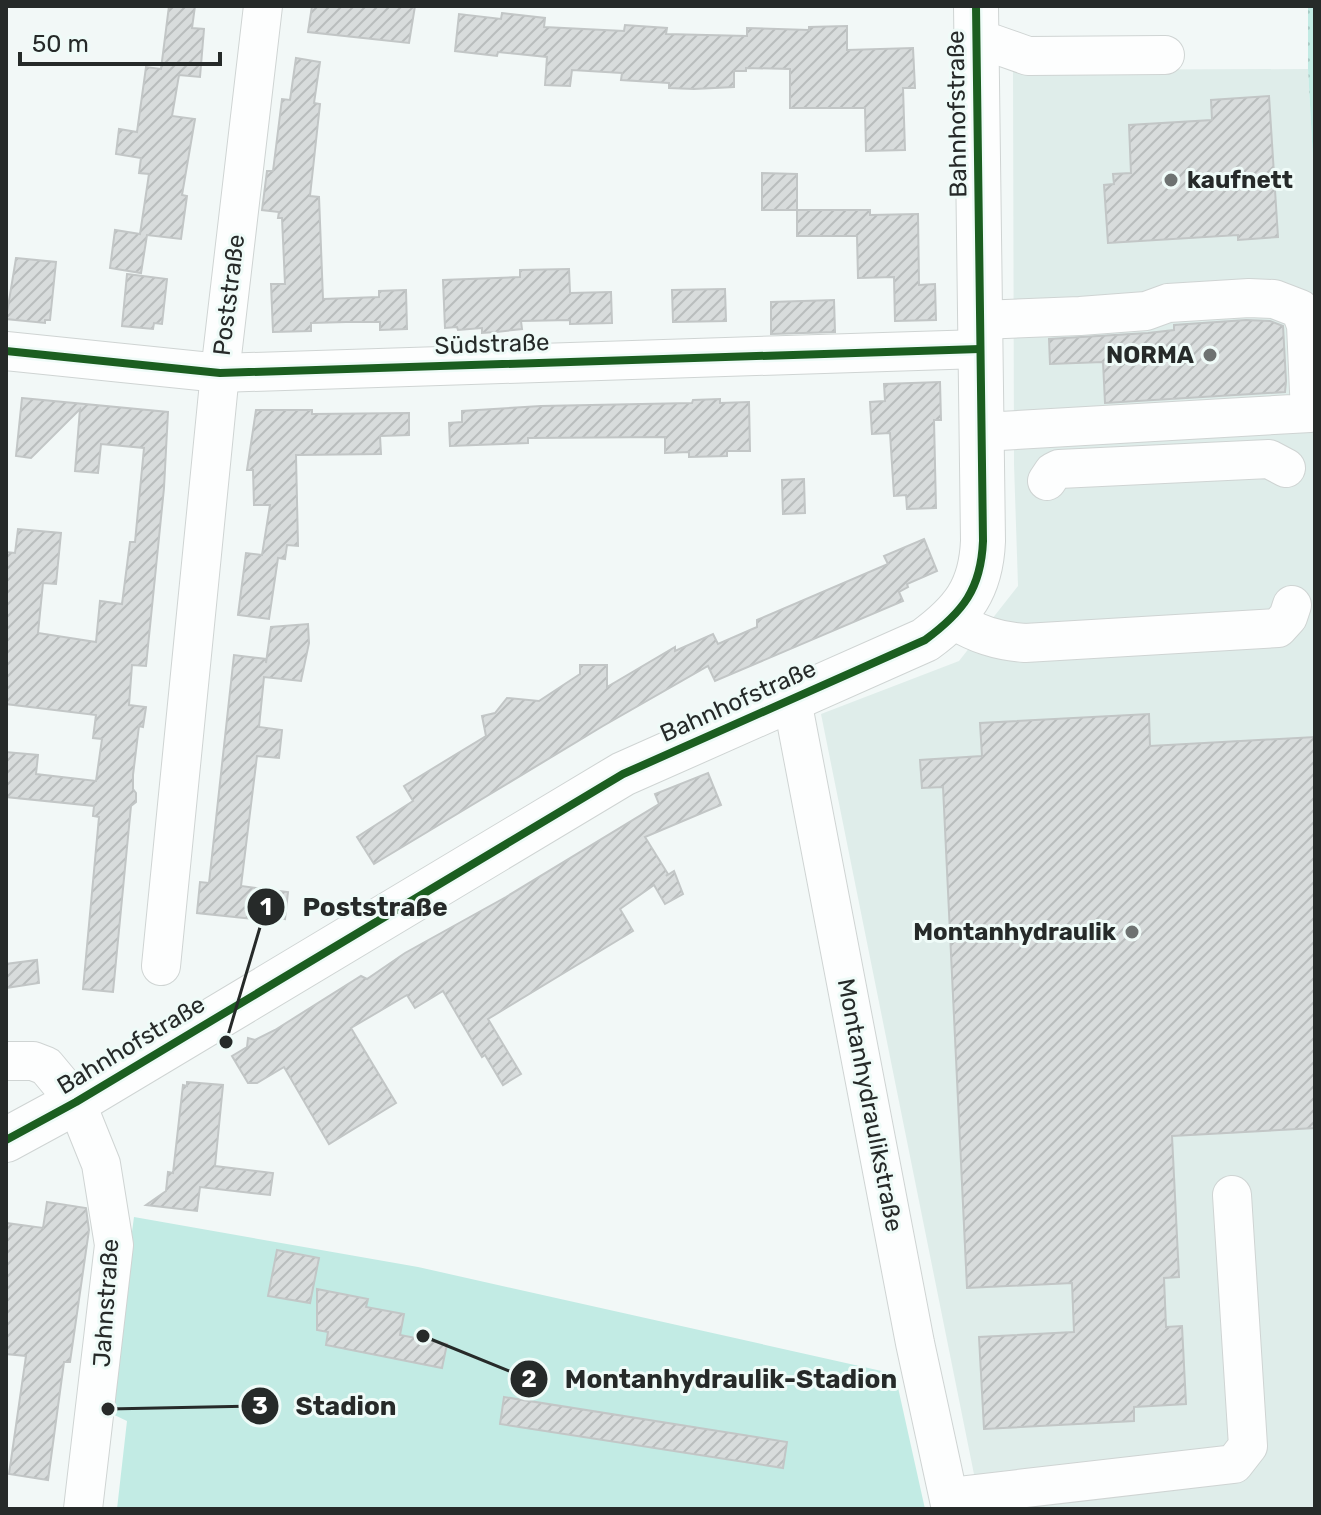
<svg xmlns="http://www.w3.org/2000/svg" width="1321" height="1515" font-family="Rubik,sans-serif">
<defs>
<pattern id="grass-dots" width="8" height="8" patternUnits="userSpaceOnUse" patternTransform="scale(2)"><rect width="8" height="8" fill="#c2ebe4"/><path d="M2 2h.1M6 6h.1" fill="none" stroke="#a7cac4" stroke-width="1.8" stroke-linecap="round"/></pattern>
<pattern id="building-hatch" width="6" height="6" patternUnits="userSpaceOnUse" patternTransform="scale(2)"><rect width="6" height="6" fill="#d8dcdc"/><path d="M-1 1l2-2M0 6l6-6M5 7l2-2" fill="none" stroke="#b9bdbd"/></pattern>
</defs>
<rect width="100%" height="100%" fill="#f2f8f7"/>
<!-- built -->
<polygon fill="#dfedea" points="1308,69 1315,196 1315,1509 981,1509 821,714 959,661 1018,586 1014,464 1013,70"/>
<!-- grass -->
<polygon fill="url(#grass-dots)" points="1308,6 1315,6 1315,195 1308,69"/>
<!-- pitch -->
<polygon fill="#c2ebe4" points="134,1217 418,1267 895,1374 925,1509 117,1509 127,1421 108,1412"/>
<!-- building -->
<g fill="url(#building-hatch)" stroke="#c2c6c6" stroke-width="2">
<polygon points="169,6 195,6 192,28 204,29 200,77 179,75 172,116 195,119 182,195 187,196 181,239 147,235 141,273 110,268 115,230 140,234 149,174 139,173 141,158 116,154 119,129 137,132 146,67 161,69"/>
<polygon points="312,6 415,6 409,43 308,32"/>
<polygon points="502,13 545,18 544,27 624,31 625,25 667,28 666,34 747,36 747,28 809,30 809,27 847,26 847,50 913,48 915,88 903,88 905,150 866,151 865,108 790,108 790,69 746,68 746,71 734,71 734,87 694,89 669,88 669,83 621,80 622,73 572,70 570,86 545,85 547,57 498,52 497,56 455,51 459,14 501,19"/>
<polygon points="296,58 320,62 314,103 320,104 310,196 319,197 323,299 379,297 379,291 406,290 407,329 380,330 380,322 346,322 311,323 311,331 273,332 271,284 285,284 282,218 278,218 279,212 262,210 267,171 273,171 282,99 290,100"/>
<polygon points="1269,96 1278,237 1238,240 1238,235 1108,243 1104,185 1114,184 1113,174 1131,173 1129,125 1212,120 1211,100"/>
<polygon points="762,173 797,174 797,210 762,210"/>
<polygon points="797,210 870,210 870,215 918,214 919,285 935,284 936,320 895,321 894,277 858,278 857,236 797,236"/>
<polygon points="16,258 56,262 50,320 45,320 45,323 6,319"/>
<polygon points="569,269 570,293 611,292 612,323 570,324 570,320 521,321 522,329 496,332 482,333 482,328 458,330 457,327 445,328 443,280 520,277 520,270"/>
<polygon points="127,274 167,279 162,324 154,323 153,329 122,326"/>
<polygon points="725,289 726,321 673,322 672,290"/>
<polygon points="834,300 835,332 771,334 771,302"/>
<polygon points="1246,320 1270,321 1283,326 1286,381 1285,392 1105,403 1103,362 1050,364 1049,339 1148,333 1174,330 1174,325"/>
<polygon points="940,382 941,420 934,420 936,508 907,509 906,495 894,496 890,433 872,434 870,402 885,401 884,384"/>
<polygon points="22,398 168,412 164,488 146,666 132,665 129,705 146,707 143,727 139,726 133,775 133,789 136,793 136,802 131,806 113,992 83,989 99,817 93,816 94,806 6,797 6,752 38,755 36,774 96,781 102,739 93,738 96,715 6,704 6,552 15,553 18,529 61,533 56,584 43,583 38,633 96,642 100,601 122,604 130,542 135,542 144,448 101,444 98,473 75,471 80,409 31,458 16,456"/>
<polygon points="720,399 720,403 749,402 750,451 727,451 727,456 689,457 689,452 665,453 665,437 528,438 528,443 450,446 449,423 462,422 462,411 541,406 692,403 693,400"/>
<polygon points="256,410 312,410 312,414 409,413 409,435 380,436 381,454 296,455 298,546 287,545 285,559 278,558 269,619 238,615 246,553 262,555 270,505 254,505 253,470 247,470"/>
<polygon points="804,479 805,513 783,514 782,480"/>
<polygon points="924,539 937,571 907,584 908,587 899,592 903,601 715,681 708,666 603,726 374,864 357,837 413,801 404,786 486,736 482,716 495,713 507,698 539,701 580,674 580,665 607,665 607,687 675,647 675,651 713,634 718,644 757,627 757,620 888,564 884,556"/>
<polygon points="308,624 309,643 301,681 264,677 259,727 282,730 279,758 257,756 241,886 288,892 285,919 263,916 262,920 197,913 200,882 209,883 234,655 266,659 266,663 271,627"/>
<polygon points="1149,714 1150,746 1315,737 1315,1128 1172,1136 1179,1277 1164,1278 1166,1327 1182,1326 1186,1404 1134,1407 1134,1421 984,1429 979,1337 1074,1332 1072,1283 967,1288 943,787 922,788 920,760 982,756 980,723"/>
<polygon points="708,773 721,805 645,837 668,874 666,876 674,871 683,894 665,904 654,885 620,909 633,931 488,1019 521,1074 503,1085 485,1055 482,1057 443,991 415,1008 407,995 351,1028 396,1103 329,1144 284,1067 257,1083 248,1083 232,1056 247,1047 248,1038 255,1040 275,1030 361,976 367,979 405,953 506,897 659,804 655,794"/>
<polygon points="37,960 39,983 6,988 6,964"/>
<polygon points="187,1082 223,1085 215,1166 273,1173 270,1195 200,1187 197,1211 146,1205 166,1191 168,1172 173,1173 183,1085 187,1086"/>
<polygon points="47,1202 86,1208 89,1230 70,1362 64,1362 48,1480 9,1474 26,1356 6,1354 6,1223 43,1228"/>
<polygon points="277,1250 319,1258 310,1303 268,1296"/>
<polygon points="317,1289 368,1299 366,1307 404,1314 400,1335 447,1344 442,1368 326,1345 328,1332 317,1330"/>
<polygon points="504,1397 787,1442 783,1468 500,1424"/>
</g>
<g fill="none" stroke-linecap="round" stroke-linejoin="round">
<defs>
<g id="minor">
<polyline points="976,43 994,44 1028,56 1165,55"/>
<polyline points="980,320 1080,316 1146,311 1168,303 1249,298 1274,299 1300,309 1306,325 1310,413 982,432"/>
<polyline points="6,351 220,373 980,349"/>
<polyline points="1047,481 1053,472 1059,469 1269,459 1286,468"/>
<path d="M953 620C977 634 997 641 1025 643L1278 628 1288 617 1292 605"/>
<polyline points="792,700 915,1343 951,1509"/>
<polyline points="161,966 220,373 263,6"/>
<polyline points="6,1061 33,1061 46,1066 76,1102 101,1164 114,1245 83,1509"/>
<polyline points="949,1497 1234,1464 1248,1446 1232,1195"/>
</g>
<path id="major" d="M6 1140 76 1102 623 774 925 640C963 612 981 589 983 541L976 6"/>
</defs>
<!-- minor casing -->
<use href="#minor" stroke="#cfd4d3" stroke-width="40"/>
<!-- major casing -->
<use href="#major" stroke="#cfd4d3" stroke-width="46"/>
<!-- minor -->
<use href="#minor" stroke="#fdfefe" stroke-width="38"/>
<!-- major -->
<use href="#major" stroke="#fdfefe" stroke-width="44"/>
<defs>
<g id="cycleway">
<polyline points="6,351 220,373 980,349"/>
<path d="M6 1140 76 1102 623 774 925 640C963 612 981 589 983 541L976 6"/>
</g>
</defs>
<!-- cycleway casing -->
<use href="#cycleway" stroke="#effbf8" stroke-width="13"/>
<!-- cycleway -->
<use href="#cycleway" stroke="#1b5e20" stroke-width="8"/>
</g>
<!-- markers -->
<g fill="#6d7271" stroke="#effbf8" stroke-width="3">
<circle cx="1171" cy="180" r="8"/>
<circle cx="1210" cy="355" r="8"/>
<circle cx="1132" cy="932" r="8"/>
</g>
<g text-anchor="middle" stroke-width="6" stroke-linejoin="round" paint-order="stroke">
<!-- street labels -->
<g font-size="24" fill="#262a29" stroke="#effbf8">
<text transform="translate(957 114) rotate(-91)" y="8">Bahnhofstraße</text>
<text transform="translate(229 295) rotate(-83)" y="8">Poststraße</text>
<text transform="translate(492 344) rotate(-2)" y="8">Südstraße</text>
<text transform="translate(738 701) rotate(-24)" y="8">Bahnhofstraße</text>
<text transform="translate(131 1045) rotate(-31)" y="8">Bahnhofstraße</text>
<text transform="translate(870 1105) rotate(79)" y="8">Montanhydraulikstraße</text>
<text transform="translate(106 1303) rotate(-86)" y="8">Jahnstraße</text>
</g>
<!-- poi labels -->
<g font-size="24" font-weight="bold" fill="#262a29" stroke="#effbf8" text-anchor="end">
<text x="1187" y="188" text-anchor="start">kaufnett</text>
<text x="1194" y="363">NORMA</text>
<text x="1116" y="940">Montanhydraulik</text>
</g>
</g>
<!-- callouts -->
<path fill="none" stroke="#262a29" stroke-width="3" d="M226 1042L266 907M423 1336L529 1379M108 1409L260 1406"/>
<g fill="#262a29" stroke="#effbf8" stroke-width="3">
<circle cx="226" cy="1042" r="8"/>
<circle cx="423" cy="1336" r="8"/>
<circle cx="108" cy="1409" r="8"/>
<circle cx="266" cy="907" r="20"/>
<circle cx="529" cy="1379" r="20"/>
<circle cx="260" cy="1406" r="20"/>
</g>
<g font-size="24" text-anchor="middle" font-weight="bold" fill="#fff">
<text x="266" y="915">1</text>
<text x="529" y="1387">2</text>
<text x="260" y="1414">3</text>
</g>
<g font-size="26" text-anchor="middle" font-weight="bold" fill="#262a29" stroke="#effbf8" stroke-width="6" stroke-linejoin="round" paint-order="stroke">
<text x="375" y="916">Poststraße</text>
<text x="731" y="1388">Montanhydraulik-Stadion</text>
<text x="346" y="1415">Stadion</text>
</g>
<!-- border -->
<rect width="1321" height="1515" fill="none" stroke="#262a29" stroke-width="16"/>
<!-- scale -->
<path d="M20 52v12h200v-12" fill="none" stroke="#262a29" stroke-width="4"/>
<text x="32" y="52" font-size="24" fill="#262a29" stroke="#effbf8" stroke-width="6" paint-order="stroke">50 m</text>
</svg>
